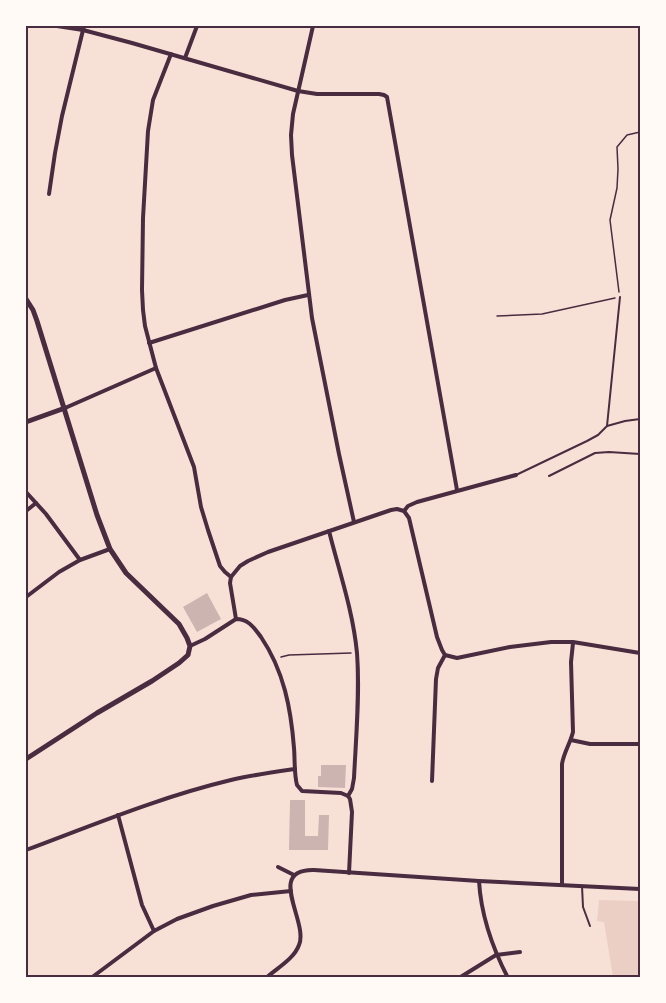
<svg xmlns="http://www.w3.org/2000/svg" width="666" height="1003" font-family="'Fira Sans',sans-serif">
<rect width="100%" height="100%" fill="#f7e1d7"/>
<!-- green -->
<polygon fill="#ebcfc5" points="599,900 640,901 640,977 613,977 604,922 597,921"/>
<!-- building -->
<g fill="#ccb4b1">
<polygon points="207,593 221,619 197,632 183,607"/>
<polygon points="321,765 346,765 345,788 318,787 318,776 321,776"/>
<polygon points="290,800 305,800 305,836 318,836 319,815 329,815 328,850 289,850"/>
</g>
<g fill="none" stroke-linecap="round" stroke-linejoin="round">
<!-- path -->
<g stroke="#4a2c40" stroke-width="1.5">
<polyline points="619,292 610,220 617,188 618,169 617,147 627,135 640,132"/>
<polyline points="497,316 542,314 615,298"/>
<polyline points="281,657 289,655 351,653"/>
</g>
<!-- service -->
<g stroke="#4a2c40" stroke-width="2">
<polyline points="607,426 625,421 640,419"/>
<polyline points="516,475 587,441 598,435 607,426 620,297"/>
<polyline points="549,476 595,453 609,452 640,454"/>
<polyline points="582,886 583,907 590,926"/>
</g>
<!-- minor -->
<g stroke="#4a2c40" stroke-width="4">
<polyline points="57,26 83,30 132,43 298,91 317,94 379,94 384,95 387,97 457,490"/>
<polyline points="313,26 293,114 291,135 292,155 312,318 339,454 354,522"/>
<polyline points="171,54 153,100 148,131 143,218 142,290 143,310 145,326 156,368 194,467 201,507 208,530 220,566 225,572 231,577"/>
<polyline points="185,58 197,26"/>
<polyline points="49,194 55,153 62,116 84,26"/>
<polyline points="149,343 285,300 308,295"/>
<polyline points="65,408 156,368"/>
<polyline points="26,492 46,514 80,560"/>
<polyline points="26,511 36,503"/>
<polyline points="404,511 408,506 417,502 516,475"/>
<path d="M329 531C339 571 353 611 357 653 360 693 356 737 354 778L352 789 348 796"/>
<polyline points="26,597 59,572 80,560 110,549"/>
<polyline points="236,619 230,583 231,577 240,566 248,561 268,552 391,510 397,509 404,511 409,518 437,637 442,650 445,655 457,658 510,647 551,642 573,642 640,653"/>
<path d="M190 646 205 639 236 619C249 619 254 628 261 637 284 671 291 709 294 748 295 760 294 774 297 785L302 791 341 793 348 796 350 799 352 812 349 873"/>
<polyline points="571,740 590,744 640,744"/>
<polyline points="432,781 436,679 438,668 445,655"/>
<polyline points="118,815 142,905 154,931"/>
<path d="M26 850C93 825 160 797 231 780 252 775 274 772 295 769"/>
<polyline points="278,867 294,875"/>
<path d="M479 881C481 916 492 947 508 978"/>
<path d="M562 885V764C564 752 570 744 573 732L571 662 573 643"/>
<polyline points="91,978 154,931 177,919 213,906 251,895 291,891"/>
<path d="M266 978C277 968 294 959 299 945 309 922 265 869 314 870L479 881 640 889"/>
<polyline points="459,978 496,955 520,952"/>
</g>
<!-- tertiary -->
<g stroke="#4a2c40" stroke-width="5">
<polyline points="26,299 33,310 37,321 97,515 110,549 126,573 179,624 187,638 190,646 188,655 179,663 152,681 97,713 26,759"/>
<polyline points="26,422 65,408"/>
</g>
</g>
<!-- border -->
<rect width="666" height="1003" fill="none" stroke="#fffaf5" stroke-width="54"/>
<rect x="27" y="27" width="612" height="949" fill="none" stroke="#4a2c40" stroke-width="2"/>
</svg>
